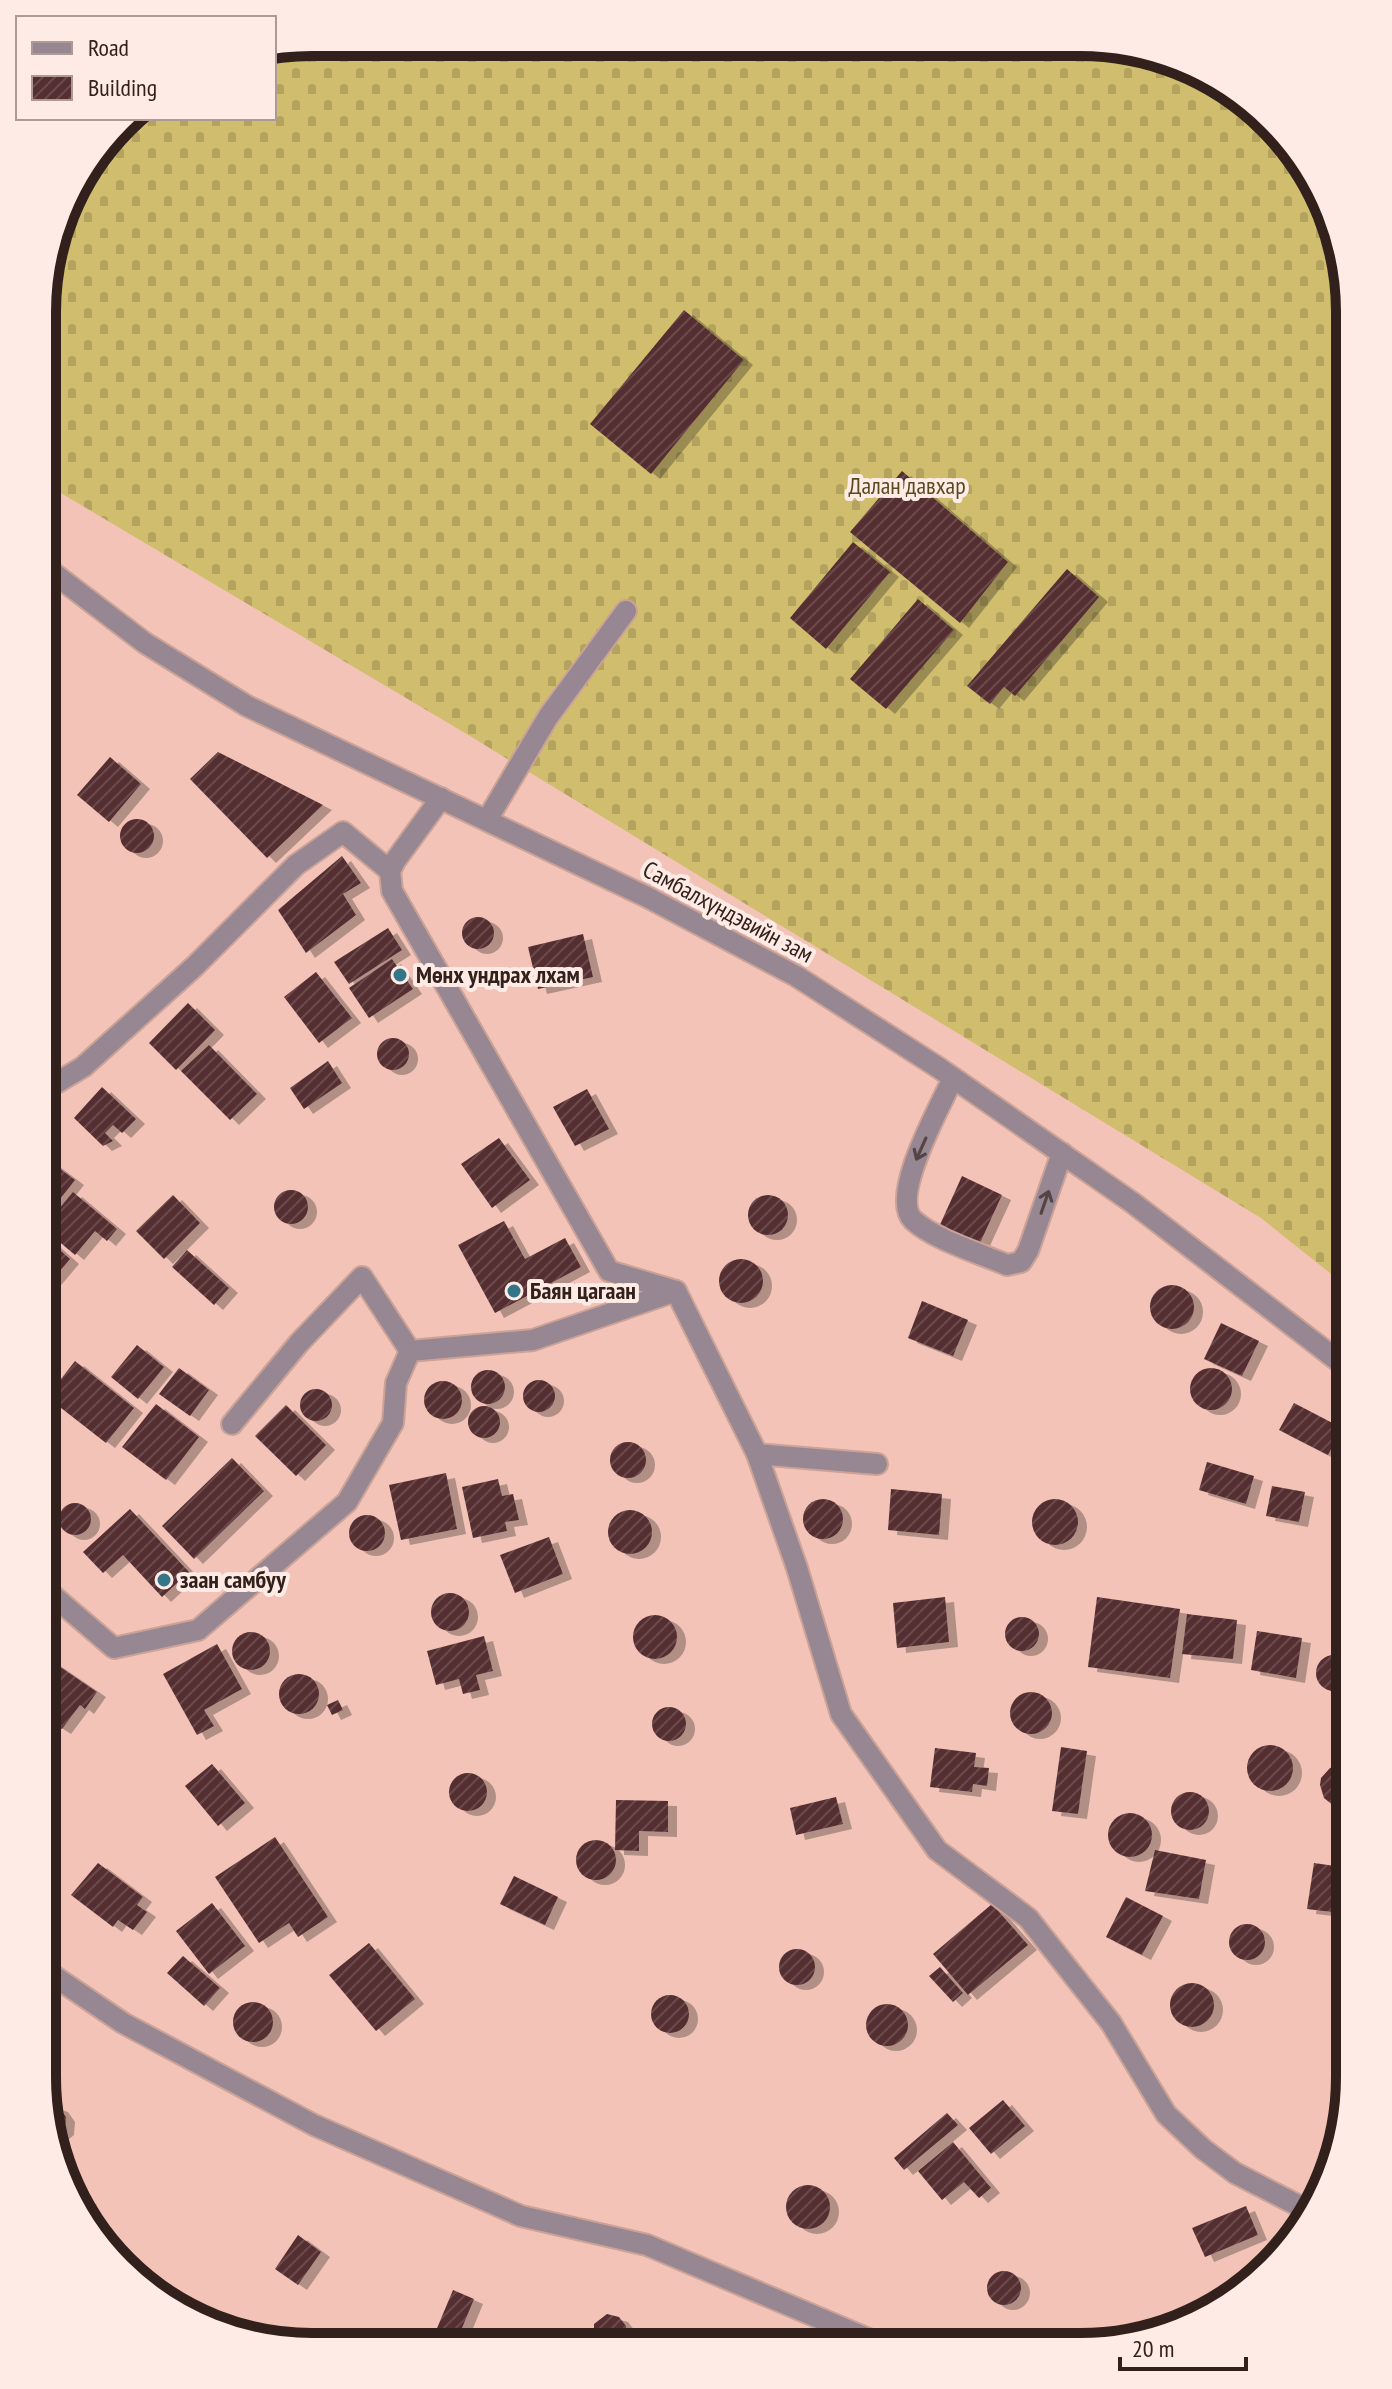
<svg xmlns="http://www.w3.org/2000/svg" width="1392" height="2389" font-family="'PT Sans Narrow',sans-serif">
<defs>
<pattern id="cemetery-stones" width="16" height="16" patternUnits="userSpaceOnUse" patternTransform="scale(2)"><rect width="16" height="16" fill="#d0be6e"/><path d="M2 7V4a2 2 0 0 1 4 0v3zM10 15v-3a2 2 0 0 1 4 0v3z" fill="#b3a35f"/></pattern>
<pattern id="building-hatch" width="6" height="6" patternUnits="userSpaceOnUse" patternTransform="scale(2)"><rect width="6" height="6" fill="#552e31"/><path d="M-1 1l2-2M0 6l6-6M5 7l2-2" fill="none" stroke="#6b4a4d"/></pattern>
<filter id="shadow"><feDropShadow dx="9" dy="5" stdDeviation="0" flood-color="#0004"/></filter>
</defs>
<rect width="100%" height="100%" fill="#f2c3b6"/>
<!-- cemetery -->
<polygon fill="url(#cemetery-stones)" points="312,42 1116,44 1245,98 1330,209 1350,312 1350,1289 1261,1218 465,733 44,483 44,277 70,192 127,118 274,118 274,50"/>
<!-- building -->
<g fill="url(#building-hatch)" filter="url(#shadow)">
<polygon points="684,310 744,360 651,474 590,424"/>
<polygon points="902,471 1008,562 960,623 850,532"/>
<polygon points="853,542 890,572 826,649 790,618"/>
<polygon points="1067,569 1099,597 1015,696 1004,687 990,704 967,686"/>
<polygon points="918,599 954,630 886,709 850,679"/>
<polygon points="218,752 323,805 267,858 190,779"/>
<polygon points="110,757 141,784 109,822 77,795"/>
<circle cx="137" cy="836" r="17"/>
<polygon points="342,856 361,883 343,894 356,915 306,953 278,910"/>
<circle cx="478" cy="933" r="16"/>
<polygon points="388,928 402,950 349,984 334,962"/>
<polygon points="583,934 593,977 538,989 528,947"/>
<polygon points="392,959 413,989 369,1018 349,988"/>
<polygon points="316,972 352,1018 319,1043 284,997"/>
<polygon points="188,1003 215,1030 176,1070 149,1043"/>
<circle cx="393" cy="1054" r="16"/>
<polygon points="209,1045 257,1094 230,1120 181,1071"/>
<polygon points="328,1061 342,1083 304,1109 290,1088"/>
<polygon points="102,1087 136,1119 122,1133 113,1125 105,1133 113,1141 103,1146 74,1118"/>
<polygon points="587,1089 609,1129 575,1146 553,1107"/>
<polygon points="499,1138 530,1180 492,1208 461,1164"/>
<polygon points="43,1156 75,1180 49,1213 43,1208"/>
<polygon points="962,1176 1002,1195 974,1256 934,1238"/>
<circle cx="291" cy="1207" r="17"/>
<polygon points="73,1192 117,1229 107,1241 95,1231 75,1255 43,1228"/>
<circle cx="768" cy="1215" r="20"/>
<polygon points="173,1195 200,1223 164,1259 136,1231"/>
<polygon points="504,1221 525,1259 565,1238 581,1267 495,1313 458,1245"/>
<polygon points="43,1235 70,1259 43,1291"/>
<polygon points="187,1250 229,1288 214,1305 172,1267"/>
<circle cx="741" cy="1281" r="22"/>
<circle cx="1172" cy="1307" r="22"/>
<polygon points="922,1301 968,1320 953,1356 908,1338"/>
<polygon points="1221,1323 1259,1341 1242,1376 1204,1359"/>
<polygon points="137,1345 164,1367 138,1399 111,1377"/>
<polygon points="75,1361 134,1408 106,1443 47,1397"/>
<polygon points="179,1368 209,1390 190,1416 159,1394"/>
<circle cx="1211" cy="1389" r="21"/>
<circle cx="488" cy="1387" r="17"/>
<circle cx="539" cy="1396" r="16"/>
<circle cx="443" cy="1400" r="19"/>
<circle cx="316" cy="1405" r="16"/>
<polygon points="1294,1403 1342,1428 1328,1455 1279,1430"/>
<polygon points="156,1404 199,1437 166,1480 122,1447"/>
<polygon points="286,1405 326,1445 296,1476 255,1436"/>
<circle cx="484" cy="1422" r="16"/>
<circle cx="628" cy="1460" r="18"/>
<polygon points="232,1458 264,1491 194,1559 162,1526"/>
<polygon points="1207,1462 1254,1476 1246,1504 1199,1490"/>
<polygon points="446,1473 457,1529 401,1540 389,1485"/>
<polygon points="498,1479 502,1496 513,1494 519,1520 505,1522 507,1531 473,1538 462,1487"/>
<polygon points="1272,1486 1305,1492 1299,1522 1266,1516"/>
<polygon points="891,1489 942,1494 939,1535 888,1530"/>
<circle cx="823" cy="1519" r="20"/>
<circle cx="1055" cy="1522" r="23"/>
<circle cx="75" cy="1519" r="16"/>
<polygon points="130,1509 189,1572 162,1597 123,1555 103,1573 83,1552"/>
<circle cx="630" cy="1532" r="22"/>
<polygon points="1349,1514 1350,1514 1350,1551 1339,1548"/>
<circle cx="367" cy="1533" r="18"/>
<polygon points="549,1537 563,1574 515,1593 500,1555"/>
<circle cx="450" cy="1612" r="19"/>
<polygon points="945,1597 949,1642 897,1648 893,1603"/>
<polygon points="1097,1597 1180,1609 1170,1678 1088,1667"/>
<polygon points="1187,1614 1237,1620 1233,1659 1182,1654"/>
<circle cx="655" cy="1637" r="22"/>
<circle cx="1022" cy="1634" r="17"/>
<polygon points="1257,1631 1302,1638 1296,1678 1251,1670"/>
<circle cx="251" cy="1651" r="19"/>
<polygon points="484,1636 493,1671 476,1675 480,1690 463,1694 459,1679 436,1685 427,1651"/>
<polygon points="217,1644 242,1689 204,1710 214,1726 197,1735 163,1674"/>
<circle cx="1334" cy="1673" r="18"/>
<polygon points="47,1658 97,1692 85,1709 80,1705 62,1729 42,1716 43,1664"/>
<circle cx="299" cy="1694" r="20"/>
<circle cx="1031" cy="1713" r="21"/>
<polygon points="338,1700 343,1710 332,1715 327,1705"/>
<circle cx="669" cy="1724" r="17"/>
<circle cx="1270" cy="1768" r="23"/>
<polygon points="1061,1747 1087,1751 1078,1814 1052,1811"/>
<polygon points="935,1748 976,1753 974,1767 989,1768 987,1786 973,1784 972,1792 930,1787"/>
<polygon points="212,1764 245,1803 218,1826 185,1786"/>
<polygon points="1343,1764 1349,1766 1349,1805 1341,1807 1334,1806 1324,1798 1320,1785 1321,1778 1330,1768"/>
<circle cx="468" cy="1792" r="19"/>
<circle cx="1190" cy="1811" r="19"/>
<polygon points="836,1797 843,1824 796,1835 790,1808"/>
<polygon points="616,1800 668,1801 668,1832 639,1831 639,1851 615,1850"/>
<circle cx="1130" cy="1835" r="22"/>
<polygon points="275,1837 328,1917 298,1937 289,1923 259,1943 215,1877"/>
<circle cx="596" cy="1860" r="20"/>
<polygon points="1155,1850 1206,1860 1199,1899 1145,1891"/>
<polygon points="98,1863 143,1897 137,1905 147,1912 133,1930 118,1920 113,1927 71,1895"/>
<polygon points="1314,1863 1349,1868 1349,1914 1307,1909"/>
<polygon points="514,1876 558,1897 545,1925 500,1904"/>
<polygon points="1126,1897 1163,1916 1142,1955 1106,1937"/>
<polygon points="212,1903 245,1946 209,1974 176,1931"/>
<polygon points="992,1904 1028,1945 968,1995 933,1954"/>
<circle cx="1247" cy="1942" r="18"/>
<polygon points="369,1943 415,1999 376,2031 329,1975"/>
<circle cx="797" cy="1967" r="18"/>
<polygon points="183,1956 220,1988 204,2006 167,1973"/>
<polygon points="940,1967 963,1993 953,2002 929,1976"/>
<circle cx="1192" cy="2005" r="22"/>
<circle cx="670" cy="2014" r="19"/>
<circle cx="253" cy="2022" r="20"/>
<circle cx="887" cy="2025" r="21"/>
<polygon points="42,2018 47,2022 52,2034 49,2046 42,2053"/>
<polygon points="1348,2053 1349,2054 1349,2073 1344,2072"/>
<polygon points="1343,2079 1349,2080 1347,2107 1337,2104"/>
<polygon points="1003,2100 1025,2126 991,2154 969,2128"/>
<polygon points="47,2103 59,2107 66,2117 65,2130 54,2139"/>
<polygon points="947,2113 958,2125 904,2170 894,2158"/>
<polygon points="953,2142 991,2188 979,2198 964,2182 942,2200 918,2171"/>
<polygon points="64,2180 88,2200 83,2207 63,2181"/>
<circle cx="808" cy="2207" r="22"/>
<polygon points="1246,2206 1258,2235 1205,2257 1192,2228"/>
<polygon points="298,2235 321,2252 298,2285 275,2269"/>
<circle cx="1004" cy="2288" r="17"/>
<polygon points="453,2290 474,2299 455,2345 430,2345"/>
<polygon points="607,2314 619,2317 626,2326 626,2337 620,2346 599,2346 594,2341 594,2324"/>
</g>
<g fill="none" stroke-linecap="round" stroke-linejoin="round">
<defs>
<g id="minor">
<polyline points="44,566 145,643 247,706 647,897 796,976 939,1068 1133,1203 1350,1370"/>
<polyline points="441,798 395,861 390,871 392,891 609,1271 676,1291 757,1454 797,1568 841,1714 937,1850 1028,1918 1111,2023 1166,2114 1203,2149 1235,2173 1311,2212"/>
<polyline points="487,820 548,717 626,611"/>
<path d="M953 1078C941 1105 889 1196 913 1220 935 1240 979 1253 1007 1265L1021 1262 1028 1251 1062 1153"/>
<polyline points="43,1091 83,1067 195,966 296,865 343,832 390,871"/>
<polyline points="232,1424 299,1343 362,1277 410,1351"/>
<polyline points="757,1454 877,1464"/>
<polyline points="43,1587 114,1648 198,1630 347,1502 393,1423 396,1383 410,1351 533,1340 676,1291"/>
<polyline points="42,1968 123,2023 314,2125 521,2216 647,2245 871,2340 880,2346"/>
</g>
</defs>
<!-- minor casing -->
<use href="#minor" stroke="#cba297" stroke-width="24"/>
<!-- minor -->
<use href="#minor" stroke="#978792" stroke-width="20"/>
</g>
<!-- one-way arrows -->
<defs><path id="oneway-shaft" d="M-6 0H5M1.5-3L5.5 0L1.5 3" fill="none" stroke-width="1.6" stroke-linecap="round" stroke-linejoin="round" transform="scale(2)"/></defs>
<g stroke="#554445">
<use href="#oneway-shaft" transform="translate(921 1149) rotate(114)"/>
<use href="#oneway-shaft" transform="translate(1045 1202) rotate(-71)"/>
</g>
<!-- markers -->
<g fill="#337687" stroke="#ffebe5" stroke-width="3">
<circle cx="400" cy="975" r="8"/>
<circle cx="514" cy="1291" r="8"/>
<circle cx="164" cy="1580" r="8"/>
</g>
<g text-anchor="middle" stroke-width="8" stroke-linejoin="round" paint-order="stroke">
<!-- park labels -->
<g font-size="24" fill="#564c20" stroke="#ffebe5">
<text x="907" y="494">Далан давхар</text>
</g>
<!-- street labels -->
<g font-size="24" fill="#31201b" stroke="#ffebe5">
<text transform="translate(728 912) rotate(28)" y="8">Самбалхүндэвийн зам</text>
</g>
<!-- poi labels -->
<g font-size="24" font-weight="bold" fill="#31201b" stroke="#ffebe5" text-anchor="start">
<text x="416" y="983">Мөнх ундрах лхам</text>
<text x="530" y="1299">Баян цагаан</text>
<text x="180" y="1588">заан самбуу</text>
</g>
</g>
<!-- crop -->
<path d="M0 0H1392V2389H0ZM312 56H1080A256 256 0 0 1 1336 312V2077A256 256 0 0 1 1080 2333H312A256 256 0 0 1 56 2077V312A256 256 0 0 1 312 56Z" fill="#ffebe5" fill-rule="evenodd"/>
<path fill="none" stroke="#31201b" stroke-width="10" d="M312 56H1080A256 256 0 0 1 1336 312V2077A256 256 0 0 1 1080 2333H312A256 256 0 0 1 56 2077V312A256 256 0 0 1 312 56Z"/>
<!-- legend -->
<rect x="16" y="16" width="260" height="104" fill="#ffebe5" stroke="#ad9a94" stroke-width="2"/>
<rect x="32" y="42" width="40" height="12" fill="#978792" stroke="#ad9a94" stroke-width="2"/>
<text x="88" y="56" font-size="24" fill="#31201b">Road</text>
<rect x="32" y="76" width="40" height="24" fill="url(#building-hatch)" stroke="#ad9a94" stroke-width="2"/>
<text x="88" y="96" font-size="24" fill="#31201b">Building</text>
<!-- scale -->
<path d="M1120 2357v12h126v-12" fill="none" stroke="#31201b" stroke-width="4"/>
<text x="1132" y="2357" font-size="24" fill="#31201b" stroke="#ffebe5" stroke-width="6" paint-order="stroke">20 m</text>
</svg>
